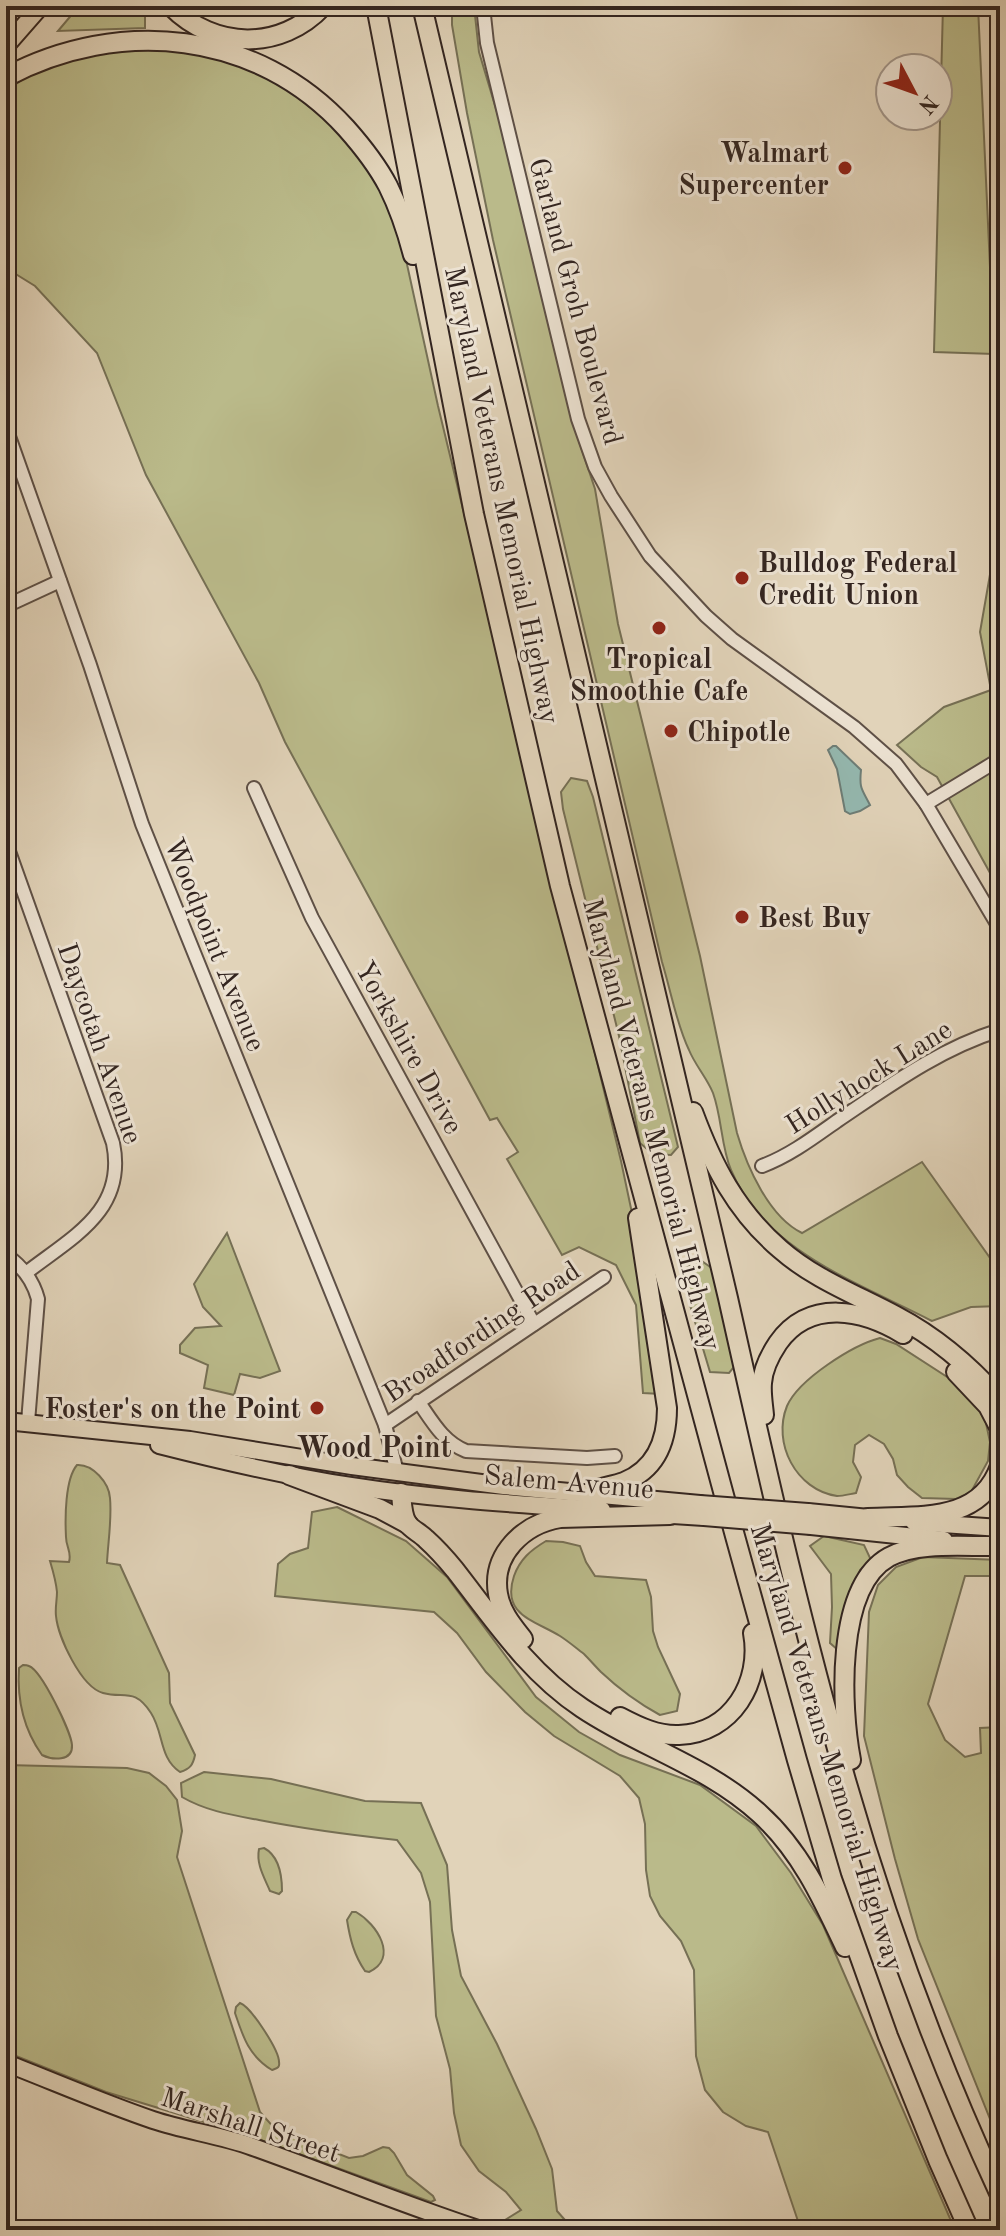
<svg xmlns="http://www.w3.org/2000/svg" width="1006" height="2236" font-family="'Old Standard TT',serif">
<rect width="100%" height="100%" fill="#e1d3b9"/>
<filter id="stains"><feTurbulence type="fractalNoise" baseFrequency=".0025" numOctaves="4"/><feColorMatrix values="0 0 0 0 .2 0 0 0 0 .09 0 0 0 0 .02 0 0 0 .5 -.17"/></filter>
<radialGradient id="worn" r=".72"><stop offset=".6" stop-color="#630" stop-opacity="0"/><stop offset="1" stop-color="#630" stop-opacity=".3"/></radialGradient>
<!-- green -->
<g fill="#baba8a" stroke="#767055" stroke-width="2">
<polygon points="79,6 145,6 145,28 58,31"/>
<path d="M452 6H474L479 52 505 139 578 438 595 489 618 624 700 956 737 1133C747 1167 769 1217 802 1233L922 1162 1000 1272V1306L971 1307 932 1321C861 1284 764 1251 731 1170 721 1146 722 1118 713 1093 707 1078 695 1065 689 1050 676 1023 671 991 662 962L493 240 467 113 452 25Z"/>
<polygon points="943,6 978,6 994,354 934,352"/>
<polygon points="153,46 223,58 281,84 342,133 378,182 401,237 438,406 621,1161 640,1251 661,1394 643,1393 636,1305 616,1265 579,1247 562,1255 507,1159 518,1152 497,1118 490,1120 285,742 259,683 146,475 97,353 35,286 6,268 6,91 36,70 89,53"/>
<polygon points="1000,517 1000,891 937,777 921,767 897,745 944,707 991,690 980,632"/>
<polygon points="571,778 587,781 593,797 678,1147 671,1155 653,1154 640,1143 619,1036 563,809 561,792"/>
<polygon points="227,1233 280,1371 260,1378 240,1374 234,1395 204,1388 208,1365 180,1353 180,1345 195,1328 221,1326 203,1307 194,1284"/>
<polygon points="699,1259 713,1269 734,1367 729,1373 710,1372 684,1285 685,1269"/>
<path d="M880 1338 896 1344 958 1384 983 1409 990 1442 988 1461 971 1492 956 1499 922 1498 908 1487 897 1475 893 1459 884 1444 869 1435 855 1445 853 1462 861 1477 856 1493C850 1494 843 1496 837 1496 796 1490 772 1443 787 1406 799 1379 853 1345 880 1338Z"/>
<path d="M77 1465C93 1464 109 1483 110 1498 112 1519 108 1542 107 1563L120 1565 169 1673 170 1703 195 1755C193 1765 190 1769 180 1772 159 1758 164 1733 151 1713 134 1687 124 1699 103 1693 81 1687 58 1637 56 1616 55 1608 57 1600 57 1592 56 1581 53 1571 50 1561L69 1562C72 1552 66 1547 66 1537 65 1518 65 1479 77 1465Z"/>
<polygon points="337,1507 406,1541 447,1577 536,1697 579,1732 620,1755 700,1785 756,1826 791,1873 823,1925 955,2230 798,2230 800,2227 768,2132 746,2126 723,2112 705,2090 696,2056 694,1970 681,1941 660,1916 650,1896 646,1870 645,1824 639,1798 620,1776 554,1736 525,1712 486,1672 457,1633 434,1612 275,1596 278,1564 290,1554 308,1548 312,1512"/>
<polygon points="824,1536 864,1545 871,1560 860,1570 839,1651 830,1643 832,1607 831,1574 810,1546"/>
<path d="M546 1541 563 1542 580 1546 586 1562 595 1576 646 1580 651 1597 653 1631 658 1647 680 1694 677 1711 660 1715C638 1703 619 1689 601 1672 595 1666 590 1660 584 1654 576 1648 568 1641 560 1636 534 1620 501 1615 514 1576 520 1559 531 1550 546 1541Z"/>
<polygon points="923,1557 1000,1560 1000,1576 965,1576 928,1704 945,1740 965,1757 981,1753 980,1728 1000,1727 1000,2144 918,1939 895,1859 864,1736 869,1612 878,1585 896,1567"/>
<path d="M23 1665C25 1665 27 1665 29 1666 42 1671 71 1732 72 1745 73 1762 52 1760 42 1755 24 1730 17 1699 19 1668Z"/>
<polygon points="6,1765 127,1768 149,1773 166,1786 177,1800 182,1831 177,1857 260,2112 275,2129 349,2158 363,2156 383,2147 389,2148 394,2153 407,2175 433,2196 435,2200 431,2202 250,2136 106,2092 6,2052 6,2016 11,1993 6,1970"/>
<path d="M204 1772 271 1779 365 1801 421 1803 447 1865 452 1930 461 1976 497 2044 536 2129 552 2169 557 2211 572 2228 505 2220 521 2210 506 2192 479 2171 461 2145 454 2113 450 2069 436 2016 430 1902 421 1873 397 1840C351 1835 305 1829 259 1820 232 1815 206 1811 182 1797L181 1783Z"/>
<path d="M264 1848C279 1856 282 1875 282 1891L279 1894 270 1891C264 1877 256 1864 259 1849Z"/>
<path d="M352 1912H356C377 1924 399 1958 369 1972L365 1971C354 1955 350 1939 347 1920Z"/>
<path d="M240 2003C251 2007 279 2050 279 2062 280 2068 277 2068 272 2070 249 2056 243 2037 235 2013L236 2007Z"/>
</g>
<!-- water -->
<path fill="#94b8af" stroke="#6d7d76" stroke-width="2" d="M833 746H836L861 770C859 789 862 789 870 805L860 811 850 814 845 811 837 769 828 750Z"/>
<g fill="none" stroke-linecap="round" stroke-linejoin="round">
<defs>
<g id="minor">
<polyline points="483,6 487,43 578,419 595,467 611,496 650,556 706,616 732,639 854,727 896,764 926,804 1000,929"/>
<polyline points="6,428 90,665 142,824 385,1425 397,1472"/>
<polyline points="6,606 60,581"/>
<polyline points="254,788 312,918 534,1324"/>
<polyline points="926,804 1000,759"/>
<path d="M6 843 113 1143C127 1211 72 1237 26 1273"/>
<path d="M762 1166C789 1156 813 1138 837 1121 889 1086 939 1049 1000 1030"/>
<path d="M6 1255C22 1266 33 1280 38 1299L28 1422"/>
<path d="M418 1401C432 1421 443 1442 466 1451L587 1458 615 1456"/>
<polyline points="385,1425 604,1277"/>
</g>
<g id="major">
<polyline points="6,46 41,6"/>
<polyline points="6,1421 190,1440 352,1466 504,1486 700,1504"/>
<path d="M159 1445C222 1461 286 1476 351 1486 434 1499 518 1504 602 1510"/>
<polyline points="808,1512 879,1519"/>
<polyline points="657,1514 704,1517"/>
<polyline points="914,1522 1000,1528"/>
<polyline points="811,1526 944,1540"/>
<path d="M6 2063C55 2082 103 2103 153 2120 186 2131 220 2135 253 2147 329 2174 404 2205 481 2230"/>
</g>
<g id="highway">
<path d="M171 6C214 50 281 51 323 6"/>
<polyline points="376,6 474,514 560,886 735,1536 797,1760 832,1879 888,2036 938,2160 969,2230"/>
<path d="M422 6 728 1298C762 1450 796 1602 838 1752 880 1904 934 2053 1000 2195"/>
<path d="M6 77C119 17 257 30 346 128 362 146 377 165 388 186 399 208 407 232 413 255"/>
<path d="M693 1112C713 1166 736 1211 780 1249 814 1279 857 1295 896 1316 936 1337 970 1366 1000 1400"/>
<polyline points="956,1372 988,1406 1000,1429"/>
<path d="M764 1415C763 1404 761 1393 762 1383 763 1368 770 1355 778 1343 810 1298 863 1310 903 1334"/>
<polyline points="289,1475 380,1509 408,1524"/>
<path d="M401 1493C402 1503 402 1515 407 1523 411 1529 420 1533 426 1539 436 1548 446 1559 455 1570 494 1620 528 1672 582 1708 640 1747 708 1766 760 1814 800 1850 822 1898 845 1947"/>
<path d="M587 1494C600 1486 611 1487 624 1482 656 1469 667 1441 667 1408L638 1218"/>
<path d="M868 1518C918 1515 980 1524 1000 1466"/>
<path d="M523 1639C512 1625 501 1612 498 1594 491 1554 524 1524 560 1518L670 1515"/>
<path d="M620 1717C639 1727 658 1736 679 1735 732 1733 762 1682 753 1633"/>
<path d="M851 1760C841 1708 835 1587 889 1557 918 1541 967 1547 999 1546"/>
</g>
</defs>
<!-- minor casing -->
<use href="#minor" stroke="#5e5046" stroke-width="16"/>
<!-- major casing -->
<use href="#major" stroke="#332520" stroke-width="20"/>
<!-- highway casing -->
<use href="#highway" stroke="#332520" stroke-width="22"/>
<!-- minor -->
<use href="#minor" stroke="#ece2d2" stroke-width="12"/>
<!-- major -->
<use href="#major" stroke="#e1d3b9" stroke-width="16"/>
<!-- highway -->
<use href="#highway" stroke="#e1d3b9" stroke-width="18"/>
<defs>
<g id="major-bridge">
<polyline points="700,1504 808,1512"/>
<polyline points="704,1517 811,1526"/>
</g>
</defs>
<!-- major-bridge casing -->
<use href="#major-bridge" stroke="#332520" stroke-width="20" stroke-linecap="butt"/>
<!-- major-bridge -->
<use href="#major-bridge" stroke="#e1d3b9" stroke-width="16"/>
</g>
<!-- markers -->
<g fill="#8f2418" stroke="#ece2d2" stroke-width="3">
<circle cx="845" cy="168" r="8"/>
<circle cx="742" cy="578" r="8"/>
<circle cx="659" cy="628" r="8"/>
<circle cx="671" cy="731" r="8"/>
<circle cx="742" cy="917" r="8"/>
<circle cx="317" cy="1408" r="8"/>
</g>
<g text-anchor="middle" stroke-width="6" stroke-linejoin="round" paint-order="stroke">
<!-- poi labels -->
<g font-size="28" font-weight="bold" fill="#332520" stroke="#ece2d2" text-anchor="start">
<text x="829" y="162" text-anchor="end">Walmart<tspan x="829" dy="32">Supercenter</tspan></text>
<text x="758" y="572">Bulldog Federal<tspan x="758" dy="32">Credit Union</tspan></text>
<text x="659" y="668" text-anchor="middle">Tropical<tspan x="659" dy="32">Smoothie Cafe</tspan></text>
<text x="687" y="741">Chipotle</text>
<text x="758" y="927">Best Buy</text>
<text x="301" y="1418" text-anchor="end">Foster's on the Point</text>
</g>
<!-- street labels -->
<g font-size="28" fill="#332520" stroke="#ece2d2">
<text transform="translate(577 301) rotate(75)" y="10">Garland Groh Boulevard</text>
<text transform="translate(503 495) rotate(78)" y="10">Maryland Veterans Memorial Highway</text>
<text transform="translate(216 944) rotate(68)" y="10">Woodpoint Avenue</text>
<text transform="translate(101 1043) rotate(71)" y="10">Daycotah Avenue</text>
<text transform="translate(410 1047) rotate(61)" y="10">Yorkshire Drive</text>
<text transform="translate(868 1076) rotate(-32)" y="10">Hollyhock Lane</text>
<text transform="translate(653 1124) rotate(75)" y="10">Maryland Veterans Memorial Highway</text>
<text transform="translate(481 1331) rotate(-34)" y="10">Broadfording Road</text>
<text transform="translate(569 1481) rotate(5)" y="10">Salem Avenue</text>
<text transform="translate(828 1747) rotate(73)" y="10">Maryland Veterans Memorial Highway</text>
<text transform="translate(251 2124) rotate(18)" y="10">Marshall Street</text>
</g>
<!-- neighbourhood labels -->
<g font-size="30" font-weight="bold" fill="#332520" stroke="#ece2d2">
<text x="374" y="1457">Wood Point</text>
</g>
</g>
<!-- margin -->
<rect width="1006" height="2236" fill="none" stroke="#e1d3b9" stroke-width="32"/>
<rect x="8" y="8" width="990" height="2220" fill="none" stroke="#332520" stroke-width="4"/>
<rect x="16" y="16" width="974" height="2204" fill="none" stroke="#332520" stroke-width="2"/>
<!-- north arrow -->
<g transform="translate(914 92) rotate(131)"><circle r="38" fill="#ece2d2" stroke="#a2968b" stroke-width="2"/>
<path d="M0-6L14 30L0 20L-14 30Z" fill="#8f2418"/>
<text y="-12" font-size="22" font-weight="bold" text-anchor="middle" fill="#332520">N</text>
</g>
<rect width="100%" height="100%" filter="url(#stains)"/>
<rect width="100%" height="100%" fill="url(#worn)"/>
</svg>
